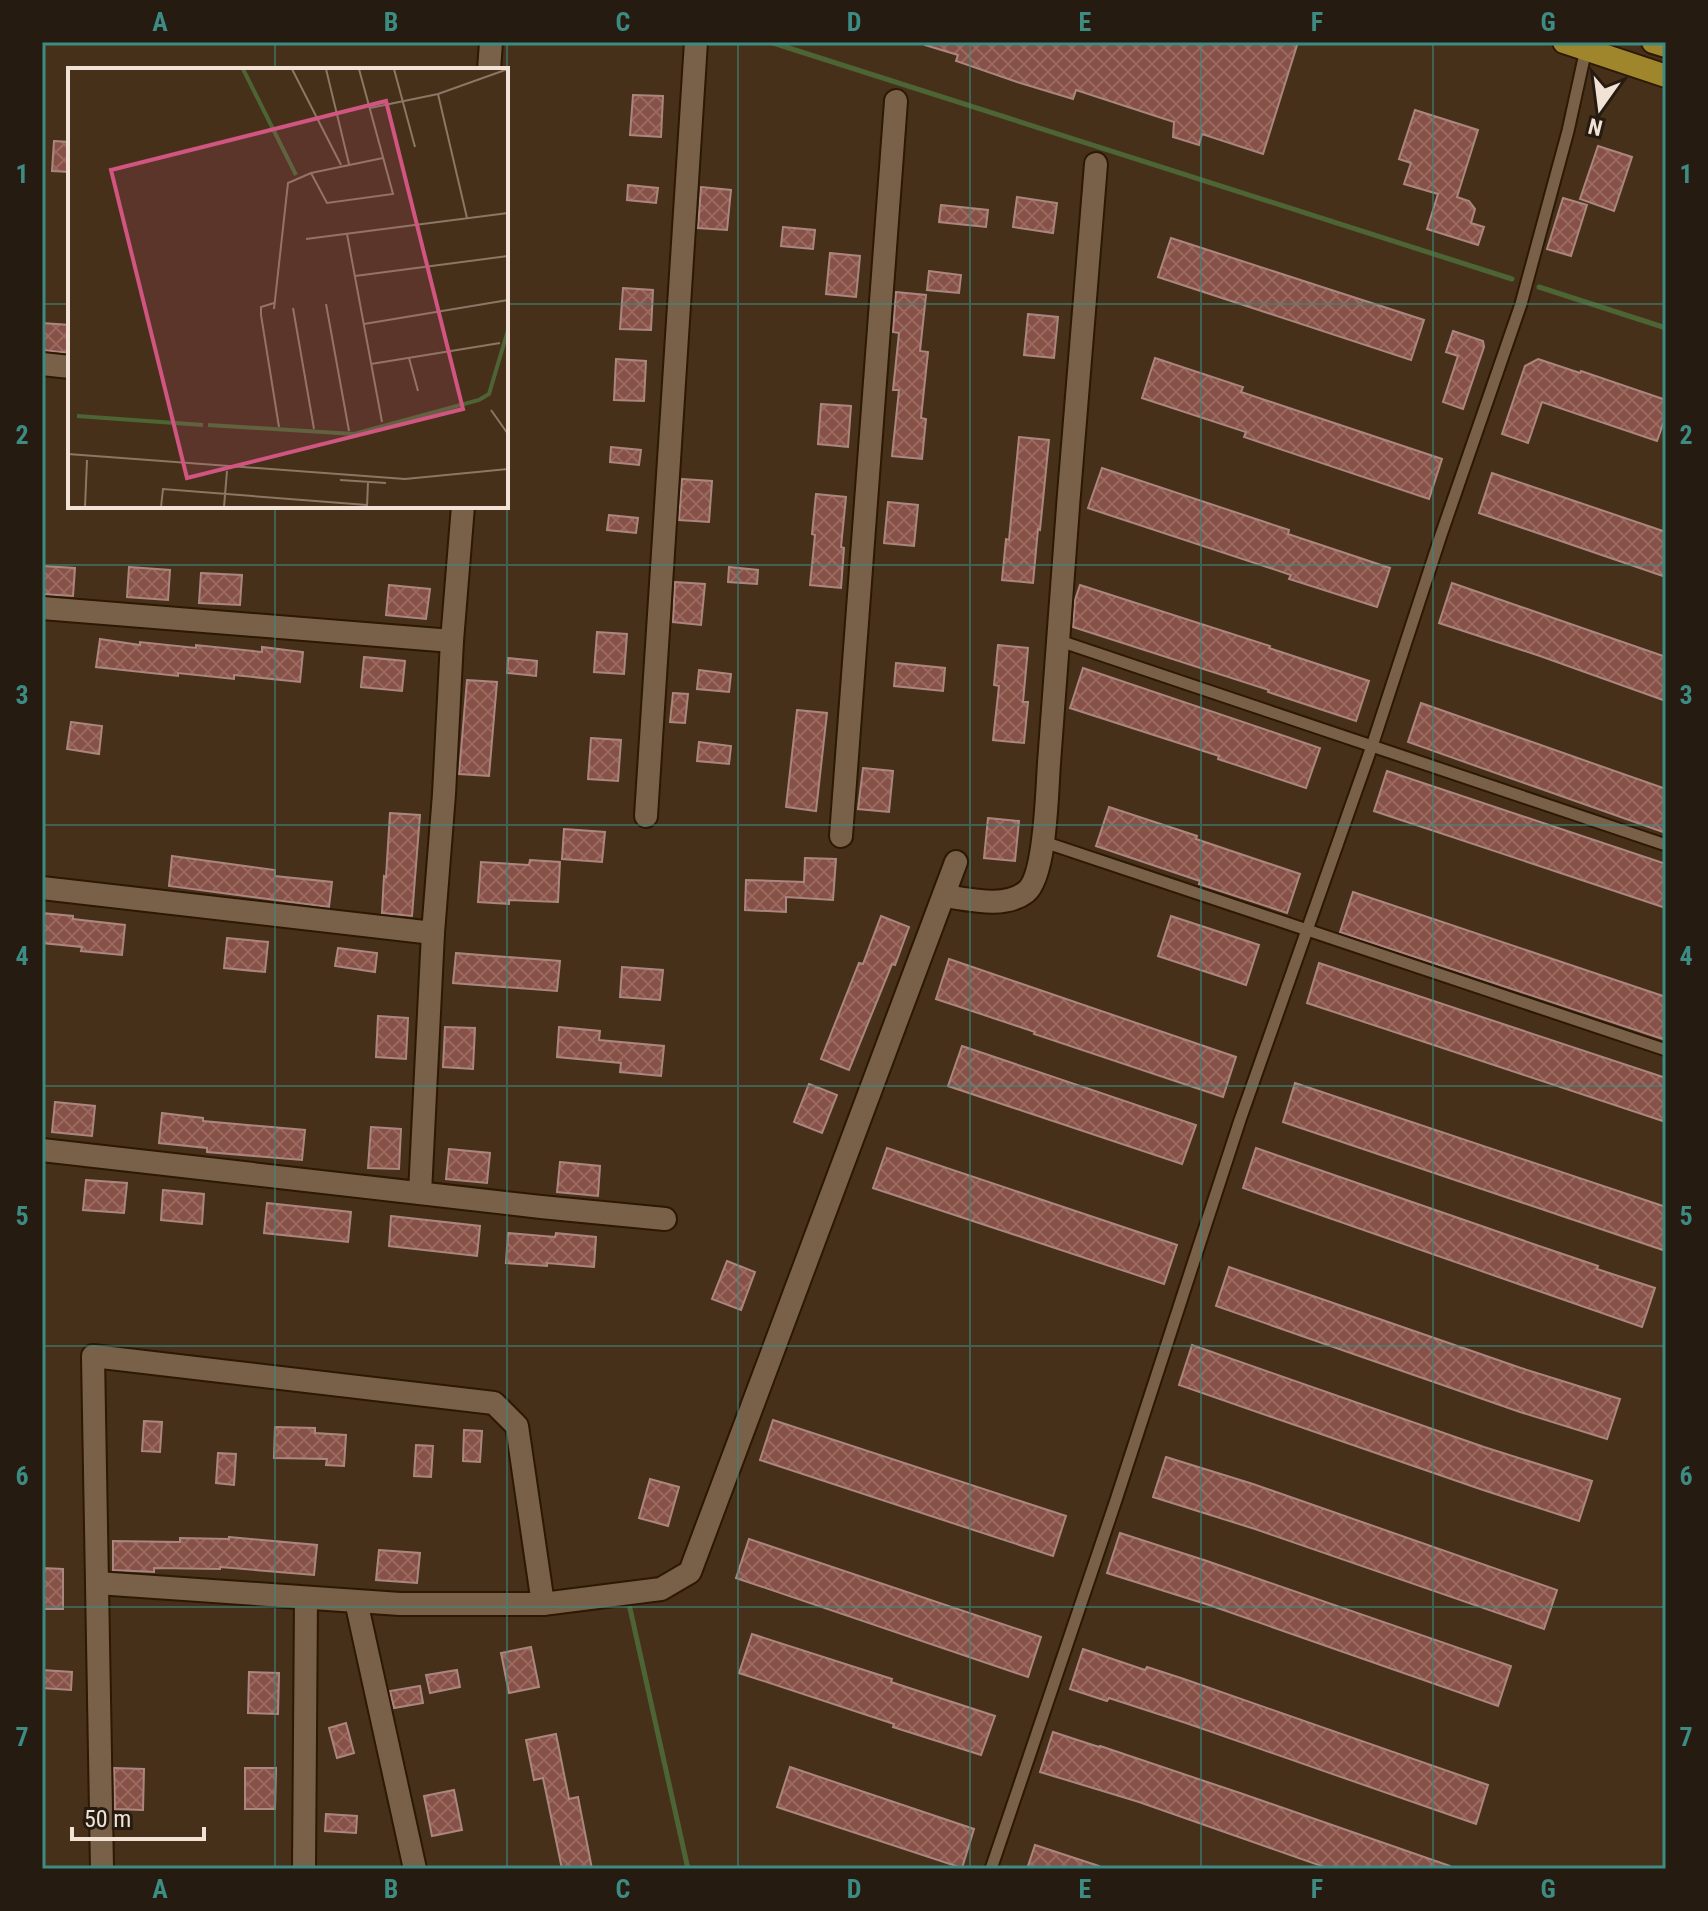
<svg xmlns="http://www.w3.org/2000/svg" width="1708" height="1911" font-family="'Roboto Condensed',sans-serif">
<defs>
<pattern id="building-cross-hatch" width="8" height="8" patternUnits="userSpaceOnUse" patternTransform="scale(2)"><rect width="8" height="8" fill="#885147"/><path d="M0 0l8 8M0 8l8-8" fill="none" stroke="#996a61"/></pattern>
</defs>
<rect width="100%" height="100%" fill="#47301a"/>
<g fill="none" stroke-linecap="round" stroke-linejoin="round">
<!-- stream -->
<g stroke="#4d6435" stroke-width="5">
<polyline points="770,42 1512,279"/>
<polyline points="1539,287 1666,328"/>
<polyline points="629,1604 688,1869"/>
</g>
</g>
<!-- building -->
<g fill="url(#building-cross-hatch)" stroke="#ab867f" stroke-width="2">
<polygon points="926,42 1298,42 1263,154 1202,134 1199,145 1173,137 1174,122 1076,90 1073,99 1017,82 956,61 958,55 925,45"/>
<polygon points="633,95 663,96 661,137 630,135"/>
<polygon points="1415,110 1478,130 1457,197 1469,201 1475,209 1471,223 1484,227 1478,245 1427,229 1438,194 1404,184 1411,163 1399,159"/>
<polygon points="54,141 70,142 70,172 52,171"/>
<polygon points="1598,146 1632,157 1614,211 1580,199"/>
<polygon points="628,185 658,188 656,203 627,200"/>
<polygon points="701,187 731,190 727,230 698,228"/>
<polygon points="1017,197 1057,203 1053,233 1013,227"/>
<polygon points="1563,198 1587,205 1571,256 1547,249"/>
<polygon points="941,205 988,210 986,227 939,222"/>
<polygon points="783,227 815,230 813,249 781,246"/>
<polygon points="1171,238 1424,320 1411,360 1158,277"/>
<polygon points="830,253 860,256 856,297 826,294"/>
<polygon points="929,271 961,275 959,293 927,290"/>
<polygon points="623,288 653,290 651,330 620,329"/>
<polygon points="896,292 926,295 920,351 928,352 921,418 926,419 922,459 892,456 899,390 893,390 899,333 893,332"/>
<polygon points="1028,314 1058,317 1054,358 1024,355"/>
<polygon points="42,323 70,325 70,353 42,350"/>
<polygon points="1453,331 1483,341 1484,347 1463,409 1443,402 1458,356 1446,352"/>
<polygon points="1155,358 1243,387 1241,392 1442,459 1429,499 1244,437 1246,432 1142,398"/>
<polygon points="616,359 646,361 644,401 614,400"/>
<polygon points="1538,359 1580,373 1581,371 1666,400 1666,415 1657,441 1542,402 1528,443 1502,434 1525,366"/>
<polygon points="821,404 851,406 848,447 818,444"/>
<polygon points="1019,437 1049,440 1040,530 1038,529 1033,583 1002,580 1006,539 1009,540"/>
<polygon points="611,447 641,450 639,465 610,462"/>
<polygon points="1102,468 1289,530 1288,534 1390,568 1377,607 1289,579 1291,575 1088,508"/>
<polygon points="1492,473 1666,532 1666,577 1479,513"/>
<polygon points="682,479 712,481 709,522 679,520"/>
<polygon points="816,494 846,497 841,547 844,548 841,588 810,585 815,535 812,534"/>
<polygon points="888,502 918,505 914,546 884,543"/>
<polygon points="609,515 638,518 636,533 607,530"/>
<polygon points="42,566 75,568 73,596 42,594"/>
<polygon points="129,567 170,570 168,600 127,597"/>
<polygon points="729,567 758,570 757,584 728,582"/>
<polygon points="201,573 242,575 240,605 199,603"/>
<polygon points="675,582 705,584 701,625 673,622"/>
<polygon points="1452,583 1666,657 1666,701 1540,656 1439,623"/>
<polygon points="389,585 430,589 426,619 386,615"/>
<polygon points="1080,585 1270,646 1269,648 1369,681 1356,721 1268,692 1269,690 1073,627 1075,600"/>
<polygon points="597,632 627,634 624,674 594,672"/>
<polygon points="100,639 140,645 140,642 196,648 196,645 262,652 262,647 303,652 300,682 234,675 234,679 178,673 178,676 96,667"/>
<polygon points="998,645 1028,648 1023,702 1028,702 1024,743 993,740 999,686 994,685"/>
<polygon points="364,657 405,661 402,691 361,687"/>
<polygon points="508,658 537,661 536,676 507,673"/>
<polygon points="896,663 945,668 943,691 894,686"/>
<polygon points="1083,668 1320,748 1306,788 1218,759 1219,756 1070,708"/>
<polygon points="699,670 731,674 729,692 697,689"/>
<polygon points="467,680 497,682 489,776 459,774"/>
<polygon points="673,693 688,694 685,723 670,722"/>
<polygon points="1421,703 1666,789 1666,833 1408,742"/>
<polygon points="797,710 827,713 816,811 786,807"/>
<polygon points="71,722 102,726 99,754 67,749"/>
<polygon points="591,738 621,740 618,781 588,779"/>
<polygon points="699,742 731,746 729,764 697,761"/>
<polygon points="863,768 893,771 889,812 858,809"/>
<polygon points="1387,771 1666,864 1666,908 1374,811"/>
<polygon points="1109,807 1197,836 1196,839 1300,874 1287,913 1199,884 1200,881 1096,846"/>
<polygon points="390,813 420,815 412,916 382,913 384,876 386,877"/>
<polygon points="988,818 1019,821 1015,861 984,858"/>
<polygon points="564,829 605,832 602,862 562,859"/>
<polygon points="172,856 275,870 275,876 332,882 329,907 169,886"/>
<polygon points="805,858 836,859 833,900 786,897 786,912 745,910 746,880 804,882"/>
<polygon points="530,860 560,862 558,902 509,900 509,904 478,902 481,862 529,865"/>
<polygon points="1353,892 1666,997 1666,1040 1340,932"/>
<polygon points="42,913 73,916 73,919 125,925 122,955 81,951 82,947 42,943"/>
<polygon points="881,916 909,927 895,965 892,964 849,1070 821,1059 859,963 863,964"/>
<polygon points="1171,916 1259,945 1246,985 1158,956"/>
<polygon points="227,938 268,942 265,972 224,968"/>
<polygon points="338,948 377,953 375,972 335,966"/>
<polygon points="456,953 560,961 557,991 453,983"/>
<polygon points="949,959 1236,1057 1223,1097 1034,1034 1035,1032 936,999"/>
<polygon points="1319,963 1666,1078 1666,1122 1307,1003"/>
<polygon points="622,967 663,970 660,1000 620,997"/>
<polygon points="378,1016 408,1018 406,1059 376,1057"/>
<polygon points="445,1027 475,1028 473,1069 443,1067"/>
<polygon points="559,1027 600,1031 599,1040 664,1046 661,1076 620,1072 621,1063 557,1057"/>
<polygon points="962,1046 1196,1125 1182,1164 948,1086"/>
<polygon points="1295,1083 1666,1207 1666,1251 1283,1122"/>
<polygon points="809,1084 837,1095 822,1133 794,1122"/>
<polygon points="55,1102 95,1106 92,1136 52,1132"/>
<polygon points="162,1113 203,1118 203,1121 305,1130 302,1160 207,1152 207,1148 159,1143"/>
<polygon points="371,1127 401,1129 399,1169 368,1168"/>
<polygon points="887,1148 1177,1245 1164,1284 873,1188"/>
<polygon points="1256,1148 1548,1249 1598,1266 1597,1269 1655,1288 1642,1327 1243,1188"/>
<polygon points="449,1149 490,1153 487,1183 446,1179"/>
<polygon points="560,1162 600,1166 598,1196 557,1192"/>
<polygon points="86,1180 127,1183 124,1213 83,1210"/>
<polygon points="163,1190 204,1194 202,1224 161,1220"/>
<polygon points="267,1203 351,1212 348,1242 264,1233"/>
<polygon points="391,1216 480,1226 477,1256 389,1246"/>
<polygon points="508,1233 555,1237 556,1233 596,1237 594,1267 547,1263 547,1266 506,1263"/>
<polygon points="727,1261 755,1272 741,1310 712,1299"/>
<polygon points="1229,1267 1521,1368 1620,1399 1607,1439 1520,1412 1216,1306"/>
<polygon points="1192,1345 1484,1447 1592,1481 1579,1521 1483,1490 1179,1385"/>
<polygon points="773,1420 1066,1516 1053,1556 760,1460"/>
<polygon points="144,1421 162,1422 160,1452 142,1451"/>
<polygon points="275,1427 315,1428 315,1433 346,1435 344,1466 326,1465 327,1459 274,1458"/>
<polygon points="464,1430 482,1431 480,1462 463,1461"/>
<polygon points="416,1445 433,1446 431,1477 414,1476"/>
<polygon points="218,1453 236,1454 234,1485 216,1483"/>
<polygon points="1166,1457 1253,1484 1557,1590 1544,1629 1255,1529 1153,1497"/>
<polygon points="650,1479 679,1487 668,1526 639,1518"/>
<polygon points="1120,1533 1207,1561 1511,1666 1498,1706 1209,1605 1107,1573"/>
<polygon points="229,1537 317,1545 314,1575 220,1567 220,1569 154,1568 154,1572 113,1570 113,1541 180,1542 180,1538 229,1539"/>
<polygon points="749,1539 1041,1637 1028,1677 736,1578"/>
<polygon points="379,1550 420,1553 417,1583 376,1580"/>
<polygon points="42,1568 63,1569 63,1609 42,1609"/>
<polygon points="752,1634 892,1679 891,1682 995,1716 981,1755 893,1727 894,1724 739,1673"/>
<polygon points="531,1647 539,1687 509,1693 501,1653"/>
<polygon points="1083,1649 1145,1670 1147,1667 1184,1679 1488,1785 1476,1824 1186,1723 1109,1698 1107,1701 1070,1689"/>
<polygon points="42,1670 72,1672 71,1690 42,1688"/>
<polygon points="457,1670 460,1687 430,1693 426,1675"/>
<polygon points="249,1672 279,1673 278,1714 248,1713"/>
<polygon points="420,1686 423,1703 394,1708 390,1691"/>
<polygon points="346,1723 354,1753 337,1758 329,1728"/>
<polygon points="1053,1732 1099,1747 1100,1746 1240,1793 1450,1866 1450,1869 1330,1869 1139,1802 1040,1772"/>
<polygon points="556,1734 569,1799 578,1797 592,1869 562,1869 543,1778 534,1780 526,1740"/>
<polygon points="790,1767 974,1829 962,1868 777,1807"/>
<polygon points="114,1768 144,1769 143,1810 115,1809"/>
<polygon points="245,1768 276,1768 275,1809 245,1809"/>
<polygon points="454,1790 462,1830 432,1836 424,1796"/>
<polygon points="326,1814 357,1816 356,1833 325,1831"/>
<polygon points="1035,1845 1099,1866 1099,1869 1027,1869"/>
</g>
<g fill="none" stroke-linecap="round" stroke-linejoin="round">
<defs>
<g id="service">
<polyline points="1057,640 1666,845"/>
<polyline points="1044,842 1666,1050"/>
<polyline points="991,1869 1115,1503 1240,1120 1372,746 1441,535 1521,304 1568,131 1586,49"/>
</g>
<g id="minor">
<polyline points="489,70 491,42"/>
<polyline points="42,364 70,367"/>
<polyline points="42,608 452,641"/>
<polyline points="646,816 696,42"/>
<polyline points="841,836 896,101"/>
<polyline points="42,888 433,933"/>
<path d="M944 896C969 899 1004 909 1026 892 1046 876 1047 789 1049 763 1063 563 1079 364 1096 164"/>
<polyline points="42,1150 541,1207 665,1219"/>
<polyline points="420,1193 433,933 444,794 452,641 463,506"/>
<polyline points="97,1583 400,1604 543,1604 661,1589 690,1572 956,862"/>
<polyline points="356,1601 415,1869"/>
<polyline points="102,1869 93,1356 494,1403 517,1426 543,1604"/>
<polyline points="304,1869 306,1598"/>
</g>
<g id="primary">
<polyline points="1564,42 1666,76"/>
<polyline points="1653,42 1666,46"/>
</g>
</defs>
<!-- service casing -->
<use href="#service" stroke="#2c1803" stroke-width="15"/>
<!-- minor casing -->
<use href="#minor" stroke="#2c1803" stroke-width="26"/>
<!-- primary casing -->
<use href="#primary" stroke="#2c1803" stroke-width="26"/>
<!-- service -->
<use href="#service" stroke="#796049" stroke-width="11"/>
<!-- minor -->
<use href="#minor" stroke="#796049" stroke-width="22"/>
<!-- primary -->
<use href="#primary" stroke="#9f862c" stroke-width="22"/>
</g>
<!-- grid -->
<path fill="none" stroke="#3c8c83" stroke-width="2" stroke-opacity="0.55" d="M275 42V70M507 42V1869M738 42V1869M970 42V1869M1201 42V1869M1433 42V1869M42 304H70M506 304H1666M275 506V1869M42 565H1666M42 825H1666M42 1086H1666M42 1346H1666M42 1607H1666"/>
<!-- overview -->
<g transform="translate(68 68)">
<rect width="440" height="440" fill="#47301a"/>
<path fill="none" stroke="#4d6435" stroke-width="4" d="M175 1 228 107M9 348 135 357M140 357 286 366 411 332 421 326 440 262"/>
<path fill="none" stroke="#8b7765" stroke-width="2" d="M224 1 273 97M258 1 281 96M326 1 347 79M370 26 399 150M302 40 370 26 440 1M243 105 259 135 325 126 291 1M279 166 314 354M238 171 440 145M287 208 440 188M206 235 193 239V247L211 359M258 236 281 363M225 240 246 361M206 241 220 115 243 105 315 90M296 256 440 232M341 290 350 323M303 296 432 275M423 342 440 366M0 386 337 411 440 401M272 412 318 415M17 439 19 392M93 439 95 421 299 437M156 439 159 403M299 439 300 414"/>
<path fill="#d05580" fill-opacity="0.15" stroke="#d05580" stroke-width="4" d="M318 33 395 341 119 410 43 102Z"/>
<rect width="440" height="440" fill="none" stroke="#f1e2d5" stroke-width="4"/>
</g>
<!-- border -->
<rect width="1708" height="1911" fill="none" stroke="#251b11" stroke-width="88"/>
<!-- north arrow -->
<g transform="translate(1600 108) rotate(194)" stroke="#251b11" stroke-width="6" paint-order="stroke">
<path d="M0-6L14 30L0 20L-14 30Z" fill="#f1e2d5"/>
<text y="-12" font-size="22" font-weight="bold" text-anchor="middle" fill="#f1e2d5">N</text>
</g>
<!-- scale -->
<path d="M72 1827v12h132v-12" fill="none" stroke="#f1e2d5" stroke-width="4"/>
<text x="84" y="1827" font-size="24" fill="#f1e2d5" stroke="#251b11" stroke-width="6" paint-order="stroke">50 m</text>
<rect x="44" y="44" width="1620" height="1823" fill="none" stroke="#3c8c83" stroke-width="3"/>
<g font-size="26" text-anchor="middle" font-weight="bold" fill="#3c8c83">
<text x="160" y="31">A</text>
<text x="391" y="31">B</text>
<text x="623" y="31">C</text>
<text x="854" y="31">D</text>
<text x="1085" y="31">E</text>
<text x="1317" y="31">F</text>
<text x="1548" y="31">G</text>
<text x="22" y="183">1</text>
<text x="1686" y="183">1</text>
<text x="22" y="444">2</text>
<text x="1686" y="444">2</text>
<text x="22" y="704">3</text>
<text x="1686" y="704">3</text>
<text x="22" y="965">4</text>
<text x="1686" y="965">4</text>
<text x="22" y="1225">5</text>
<text x="1686" y="1225">5</text>
<text x="22" y="1485">6</text>
<text x="1686" y="1485">6</text>
<text x="22" y="1746">7</text>
<text x="1686" y="1746">7</text>
<text x="160" y="1898">A</text>
<text x="391" y="1898">B</text>
<text x="623" y="1898">C</text>
<text x="854" y="1898">D</text>
<text x="1085" y="1898">E</text>
<text x="1317" y="1898">F</text>
<text x="1548" y="1898">G</text>
</g>
</svg>
